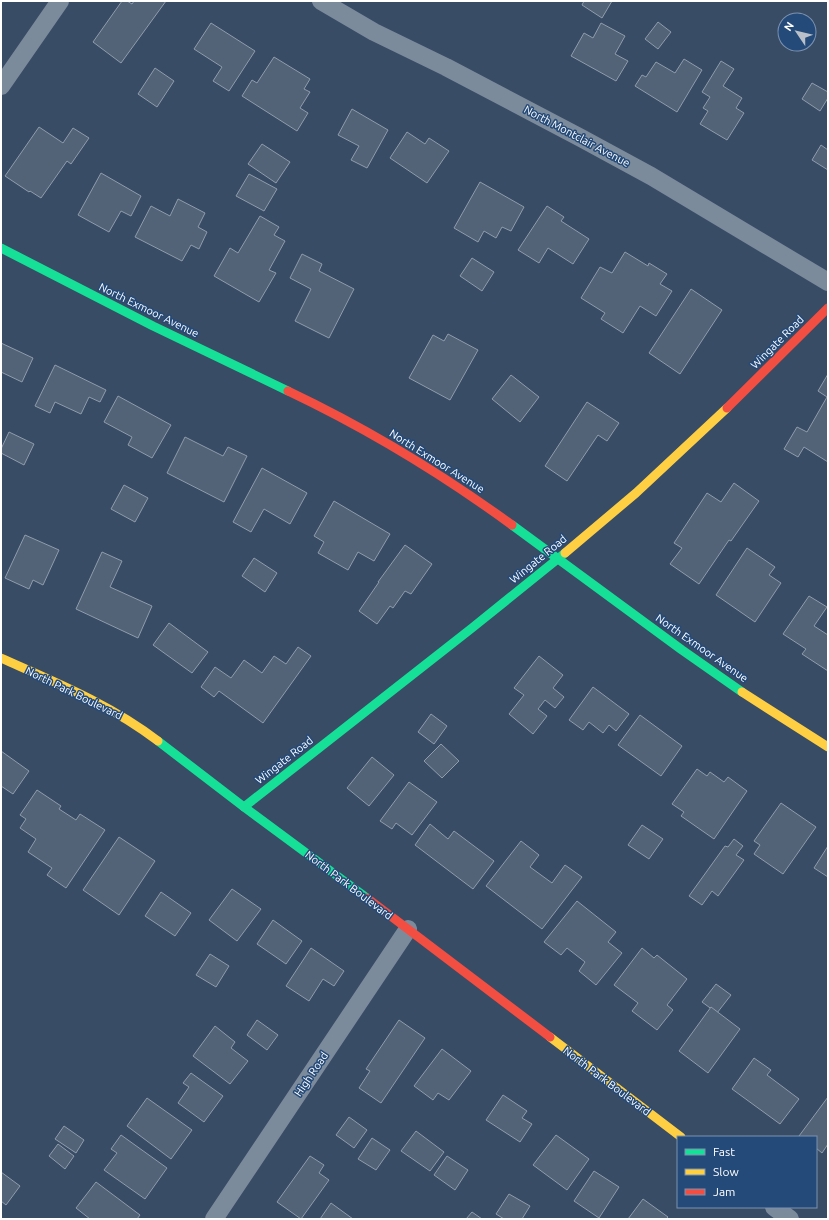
<svg xmlns="http://www.w3.org/2000/svg" width="829" height="1220" font-family="Ubuntu,sans-serif">
<rect width="100%" height="100%" fill="#384c65"/>
<!-- building -->
<g fill="#526378" stroke="#8f9cab">
<polygon points="122,1 127,1 132,4 134,1 166,1 121,63 93,42"/>
<polygon points="584,1 612,1 602,18 582,5"/>
<polygon points="658,22 671,32 658,49 645,39"/>
<polygon points="211,23 255,51 229,91 213,81 222,67 194,49"/>
<polygon points="601,23 625,36 615,54 628,61 616,81 571,56 584,33 593,38"/>
<polygon points="274,57 310,79 304,89 310,92 300,108 308,113 297,131 242,96 252,80 257,83"/>
<polygon points="684,59 702,70 677,112 635,86 642,75 646,77 656,62 675,73"/>
<polygon points="721,61 734,69 723,86 742,98 736,108 744,113 727,140 700,124 708,111 703,108 710,97 702,92"/>
<polygon points="155,68 174,81 157,107 138,94"/>
<polygon points="812,83 828,92 828,98 820,111 802,99"/>
<polygon points="352,109 388,130 367,168 351,160 359,146 338,135"/>
<polygon points="39,127 63,143 73,128 89,138 71,164 67,161 41,198 30,191 29,192 5,176"/>
<polygon points="407,132 425,144 429,138 449,151 427,183 390,158"/>
<polygon points="262,144 290,162 276,183 248,164"/>
<polygon points="821,145 828,150 828,170 812,160"/>
<polygon points="101,173 141,196 131,216 121,211 109,232 78,215"/>
<polygon points="249,174 277,189 264,211 236,196"/>
<polygon points="480,182 524,207 511,231 502,227 496,238 484,231 478,242 454,228"/>
<polygon points="178,199 205,213 198,227 207,232 199,249 191,245 182,261 135,237 151,206 170,216"/>
<polygon points="547,206 564,217 561,221 589,239 573,264 548,248 539,263 518,250"/>
<polygon points="260,216 279,227 274,235 285,241 269,270 276,273 259,302 214,276 230,248 238,253"/>
<polygon points="625,252 648,266 649,263 667,274 660,284 672,291 656,316 640,306 623,333 601,319 605,313 581,298 600,267 612,273"/>
<polygon points="302,254 322,264 319,271 354,289 329,338 295,321 311,289 290,278"/>
<polygon points="472,258 494,272 482,291 460,276"/>
<polygon points="691,289 722,310 680,374 649,353"/>
<polygon points="448,334 478,350 450,400 409,378 433,335 444,341"/>
<polygon points="1,343 33,358 22,382 1,372"/>
<polygon points="55,365 106,390 100,402 89,397 81,414 55,402 50,413 35,406"/>
<polygon points="828,374 828,462 804,447 798,457 784,449 797,427 807,432 827,397 818,391"/>
<polygon points="511,375 539,397 520,422 492,399"/>
<polygon points="118,396 171,425 152,458 128,445 132,437 104,422"/>
<polygon points="587,402 619,423 607,441 598,435 567,481 545,466"/>
<polygon points="9,432 34,444 24,465 1,453 1,449"/>
<polygon points="185,437 223,456 228,447 247,456 224,502 167,473"/>
<polygon points="262,468 307,493 290,524 264,509 251,532 233,522"/>
<polygon points="734,483 759,501 731,541 729,540 699,584 670,564 682,548 674,543 707,493 721,502"/>
<polygon points="124,485 148,498 135,522 111,509"/>
<polygon points="334,501 390,534 374,561 358,552 348,570 318,553 324,542 314,536"/>
<polygon points="25,535 59,550 43,585 33,580 29,589 5,578"/>
<polygon points="405,545 432,564 411,594 405,591 393,608 390,606 377,624 359,611 379,582 378,582"/>
<polygon points="747,548 775,567 769,575 781,583 755,622 716,595"/>
<polygon points="102,552 122,561 110,587 152,606 138,638 76,609"/>
<polygon points="254,558 277,573 265,592 242,576"/>
<polygon points="809,596 827,607 814,626 828,635 828,671 802,654 806,649 783,634"/>
<polygon points="169,623 208,652 192,673 153,645"/>
<polygon points="298,647 311,656 263,723 219,691 214,697 201,687 215,667 231,678 244,660 262,673 274,656 286,664"/>
<polygon points="539,656 563,675 553,688 564,697 555,708 545,700 538,709 547,716 533,734 509,714 524,695 514,688"/>
<polygon points="593,687 629,714 616,731 609,725 603,733 589,722 583,730 569,720"/>
<polygon points="431,714 447,726 434,744 418,732"/>
<polygon points="640,715 682,746 661,776 618,745"/>
<polygon points="441,744 459,761 442,778 424,761"/>
<polygon points="1,751 29,771 13,794 1,786"/>
<polygon points="372,757 394,775 369,806 347,788"/>
<polygon points="697,769 707,776 710,772 724,782 728,777 747,791 714,839 681,816 684,812 672,804"/>
<polygon points="409,782 437,802 412,835 396,823 392,829 380,821"/>
<polygon points="37,790 61,806 59,809 76,820 80,814 105,830 66,888 47,875 52,868 28,852 36,839 20,828 26,819 20,815"/>
<polygon points="781,803 816,827 783,874 754,854 760,845 754,841"/>
<polygon points="430,824 448,839 454,831 494,861 473,889 415,845"/>
<polygon points="642,825 663,839 649,859 628,845"/>
<polygon points="119,837 155,861 119,915 83,890"/>
<polygon points="734,839 743,846 736,855 744,860 718,896 712,891 702,905 689,896 725,846 728,847"/>
<polygon points="521,841 539,855 530,867 552,883 565,865 582,877 542,929 486,886"/>
<polygon points="828,846 828,877 814,868"/>
<polygon points="232,889 261,909 237,941 209,920"/>
<polygon points="161,892 191,913 175,936 145,916"/>
<polygon points="577,901 616,932 608,942 622,953 596,985 579,971 585,962 567,948 561,955 544,942"/>
<polygon points="273,920 302,941 286,964 257,944"/>
<polygon points="311,948 344,971 334,986 323,979 309,1001 286,986"/>
<polygon points="642,948 654,958 657,955 687,979 667,1005 673,1010 657,1030 632,1011 638,1003 614,985"/>
<polygon points="210,954 229,966 216,987 196,975"/>
<polygon points="716,984 731,995 717,1013 702,1002"/>
<polygon points="711,1007 740,1029 708,1073 679,1051"/>
<polygon points="257,1020 278,1035 267,1050 247,1035"/>
<polygon points="399,1020 425,1038 381,1103 359,1088 370,1071 366,1069"/>
<polygon points="215,1026 235,1042 231,1048 248,1061 230,1084 193,1056"/>
<polygon points="442,1049 471,1071 449,1100 438,1093 433,1100 414,1086"/>
<polygon points="754,1058 771,1070 767,1075 799,1099 780,1124 732,1089"/>
<polygon points="191,1073 223,1096 204,1122 178,1103 189,1087 183,1083"/>
<polygon points="503,1095 527,1111 522,1118 532,1124 520,1142 486,1120"/>
<polygon points="828,1097 828,1144 822,1153 816,1148 816,1137 801,1137 799,1136"/>
<polygon points="147,1098 192,1130 171,1159 127,1126"/>
<polygon points="349,1117 367,1130 354,1148 336,1135"/>
<polygon points="64,1126 84,1140 76,1153 55,1139"/>
<polygon points="416,1131 444,1152 430,1171 401,1151"/>
<polygon points="121,1135 167,1168 145,1199 104,1170 117,1153 111,1149"/>
<polygon points="556,1135 589,1159 567,1190 533,1165"/>
<polygon points="372,1138 390,1150 376,1170 358,1159"/>
<polygon points="58,1144 74,1156 65,1169 49,1156"/>
<polygon points="310,1156 324,1165 319,1173 329,1180 301,1219 277,1202"/>
<polygon points="447,1156 468,1170 455,1190 434,1175"/>
<polygon points="594,1171 619,1187 599,1218 574,1201"/>
<polygon points="1,1172 20,1186 6,1205 1,1201"/>
<polygon points="96,1182 140,1215 137,1219 90,1219 76,1208"/>
<polygon points="509,1194 530,1206 522,1219 504,1219 496,1214"/>
<polygon points="643,1199 668,1217 666,1219 628,1219"/>
<polygon points="331,1203 353,1219 320,1219"/>
<polygon points="472,1212 482,1219 466,1219"/>
</g>
<g fill="none" stroke-linecap="round" stroke-linejoin="round">
<!-- street -->
<g stroke="#7c8b9c" stroke-width="18">
<polyline points="321,1 374,32 446,67 581,138 651,176 828,282"/>
<polyline points="1,86 60,1"/>
<polyline points="774,1207 790,1219"/>
<polyline points="214,1219 408,929"/>
</g>
<!-- fast -->
<g stroke="#16e098" stroke-width="9">
<polyline points="1,248 153,326 288,391"/>
<polyline points="512,525 682,650 742,692"/>
<polyline points="158,741 244,807 367,898"/>
<polyline points="244,807 472,628 565,553"/>
</g>
<!-- slow -->
<g stroke="#ffcf43" stroke-width="9">
<polyline points="565,553 636,493 727,408"/>
<path d="M1 658C55 682 110 704 158 741"/>
<polyline points="742,692 828,747"/>
<polyline points="550,1037 681,1137"/>
</g>
<!-- jam -->
<g stroke="#f24e42" stroke-width="9">
<path d="M288 391C366 428 442 474 512 525"/>
<polyline points="727,408 828,308"/>
<polyline points="367,898 550,1037"/>
</g>
</g>
<g text-anchor="middle" stroke-width="3" stroke-linejoin="round" paint-order="stroke">
<!-- street labels -->
<g font-size="11" fill="#fff" stroke="#244a79">
<text transform="translate(577 136) rotate(28)" y="4">North Montclair Avenue</text>
<text transform="translate(149 310) rotate(26)" y="4">North Exmoor Avenue</text>
<text transform="translate(777 342) rotate(-45)" y="4">Wingate Road</text>
<text transform="translate(437 461) rotate(32)" y="4">North Exmoor Avenue</text>
<text transform="translate(538 559) rotate(-39)" y="4">Wingate Road</text>
<text transform="translate(702 648) rotate(35)" y="4">North Exmoor Avenue</text>
<text transform="translate(74 693) rotate(26)" y="4">North Park Boulevard</text>
<text transform="translate(284 760) rotate(-38)" y="4">Wingate Road</text>
<text transform="translate(349 885) rotate(37)" y="4">North Park Boulevard</text>
<text transform="translate(311 1074) rotate(-56)" y="4">High Road</text>
<text transform="translate(607 1081) rotate(37)" y="4">North Park Boulevard</text>
</g>
</g>
<!-- border -->
<rect width="829" height="1220" fill="none" stroke="#ffffff" stroke-width="4"/>
<!-- legend -->
<rect x="677" y="1136" width="140" height="72" fill="#244a79" stroke="#7c92af"/>
<rect x="685" y="1149" width="20" height="6" fill="#16e098" stroke="#7c92af"/>
<text x="713" y="1156" font-size="12" fill="#ffffff">Fast</text>
<rect x="685" y="1169" width="20" height="6" fill="#ffcf43" stroke="#7c92af"/>
<text x="713" y="1176" font-size="12" fill="#ffffff">Slow</text>
<rect x="685" y="1189" width="20" height="6" fill="#f24e42" stroke="#7c92af"/>
<text x="713" y="1196" font-size="12" fill="#ffffff">Jam</text>
<!-- north arrow -->
<g transform="translate(797 32) rotate(305)"><circle r="19" fill="#244a79" stroke="#7c92af"/>
<path d="M0-3L7 15L0 10L-7 15Z" fill="#b9c0c9"/>
<text y="-6" font-size="11" font-weight="bold" text-anchor="middle" fill="#ffffff">N</text>
</g>
</svg>
